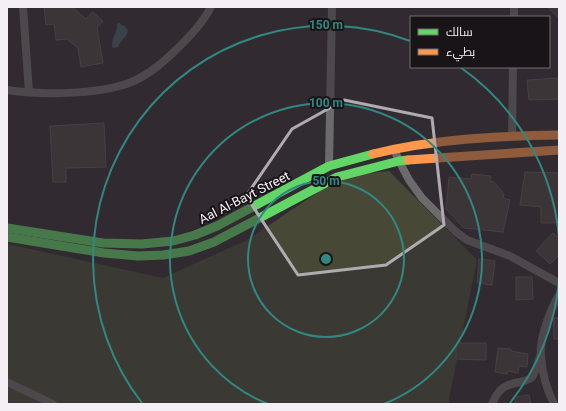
<svg xmlns="http://www.w3.org/2000/svg" width="566" height="411" font-family="Roboto,Cairo,sans-serif">
<rect width="100%" height="100%" fill="#312c31"/>
<!-- green -->
<polygon fill="#474936" points="389,171 477,260 448,404 7,404 7,244 163,278 247,240 342,176"/>
<!-- water -->
<path fill="#445d6b" d="M120 23 122 26 124 25 128 31C126 38 121 40 118 47L113 48C109 41 118 33 117 24Z"/>
<!-- building -->
<g fill="#484141" stroke="#5e595a">
<polygon points="44,7 72,7 86,19 92,12 103,21 97,28 103,63 81,67 78,48 67,39 56,40 54,24 46,25"/>
<polygon points="547,7 559,7 559,18"/>
<polygon points="559,78 559,99 529,100 527,80"/>
<polygon points="104,123 106,167 66,168 66,182 53,182 50,126"/>
<polygon points="525,172 559,173 559,223 541,223 541,207 520,205"/>
<polygon points="472,174 491,176 490,181 494,182 504,194 503,198 510,200 503,232 464,228 446,209 449,177 471,179"/>
<polygon points="553,233 559,238 559,255 550,264 536,251"/>
<polygon points="479,259 495,261 492,285 477,283"/>
<polygon points="516,277 532,277 533,299 516,300"/>
<polygon points="553,318 559,318 559,339 554,339"/>
<polygon points="456,343 486,343 486,360 456,359"/>
<polygon points="498,348 511,349 511,351 528,354 527,367 519,366 518,373 508,371 507,374 495,372"/>
<polygon points="529,395 531,404 516,404 514,397"/>
</g>
<g fill="none" stroke-linecap="round" stroke-linejoin="round">
<!-- street -->
<g stroke="#6d6a6d" stroke-width="8">
<polyline points="23,7 29,92"/>
<polyline points="514,17 514,7"/>
<path d="M7 90C41 95 96 95 129 83 150 75 167 59 183 43 194 32 204 21 211 7"/>
<polyline points="512,136 513,67"/>
<polyline points="394,149 399,161 409,180 422,198 456,232 467,240 510,256 559,283"/>
<polyline points="329,166 332,7"/>
<polyline points="7,382 53,404"/>
<path d="M492 404C499 388 504 385 520 382 525 381 529 380 532 377 536 371 538 363 540 356"/>
<path d="M554 404C547 390 542 372 541 356 539 339 550 310 559 295"/>
</g>
<!-- fast -->
<g stroke="#63d668" stroke-width="9">
<polyline points="7,228 103,243 142,244 173,241 195,235 217,226 329,166 373,154"/>
<polyline points="7,237 104,253 138,256 163,255 189,251 214,242 337,177 399,161 408,160"/>
</g>
<!-- slow -->
<g stroke="#ff974d" stroke-width="9">
<path d="M373 154C434 139 496 136 559 135"/>
<polyline points="408,160 559,150"/>
</g>
</g>
<!-- marked area -->
<path d="M0 0H566V411H0ZM344 100 432 118 444 225 386 265 298 275 246 196 292 129Z" fill="#312c31" fill-opacity=".55" fill-rule="evenodd"/>
<path fill="none" stroke="#b0abb0" stroke-width="3" stroke-linejoin="round" d="M344 100 432 118 444 225 386 265 298 275 246 196 292 129Z"/>
<!-- distance rings -->
<g fill="none" stroke="#318882" stroke-width="2">
<circle cx="326" cy="259" r="78"/>
<path d="M268 404A156 156 0 1 1 384 404"/>
<path d="M559 281A234 234 0 0 1 510 403M142 403A234 234 0 0 1 410 41M460 67A234 234 0 0 1 559 237"/>
</g>
<g text-anchor="middle" stroke-width="4" stroke-linejoin="round" paint-order="stroke">
<!-- street labels -->
<g font-size="13" fill="#f4eff4" stroke="#181418">
<text transform="translate(244 197) rotate(-27)" y="5">Aal Al-Bayt Street</text>
</g>
</g>
<circle cx="326" cy="259" r="6" fill="#318882" stroke="#181418" stroke-width="2"/>
<g font-size="12" text-anchor="middle" font-weight="bold" fill="#318882" stroke="#181418" stroke-width="4" stroke-linejoin="round" paint-order="stroke">
<text x="326" y="29">150 m</text>
<text x="326" y="107">100 m</text>
<text x="326" y="185">50 m</text>
</g>
<!-- border -->
<rect width="566" height="411" fill="none" stroke="#f4eff4" stroke-width="16"/>
<!-- legend -->
<rect x="410" y="16" width="140" height="52" fill="#181418" stroke="#706c70"/>
<rect x="418" y="29" width="20" height="6" fill="#63d668" stroke="#706c70"/>
<text x="446" y="36" font-size="12" fill="#f4eff4">سالك</text>
<rect x="418" y="49" width="20" height="6" fill="#ff974d" stroke="#706c70"/>
<text x="446" y="56" font-size="12" fill="#f4eff4">بطيء</text>
</svg>
